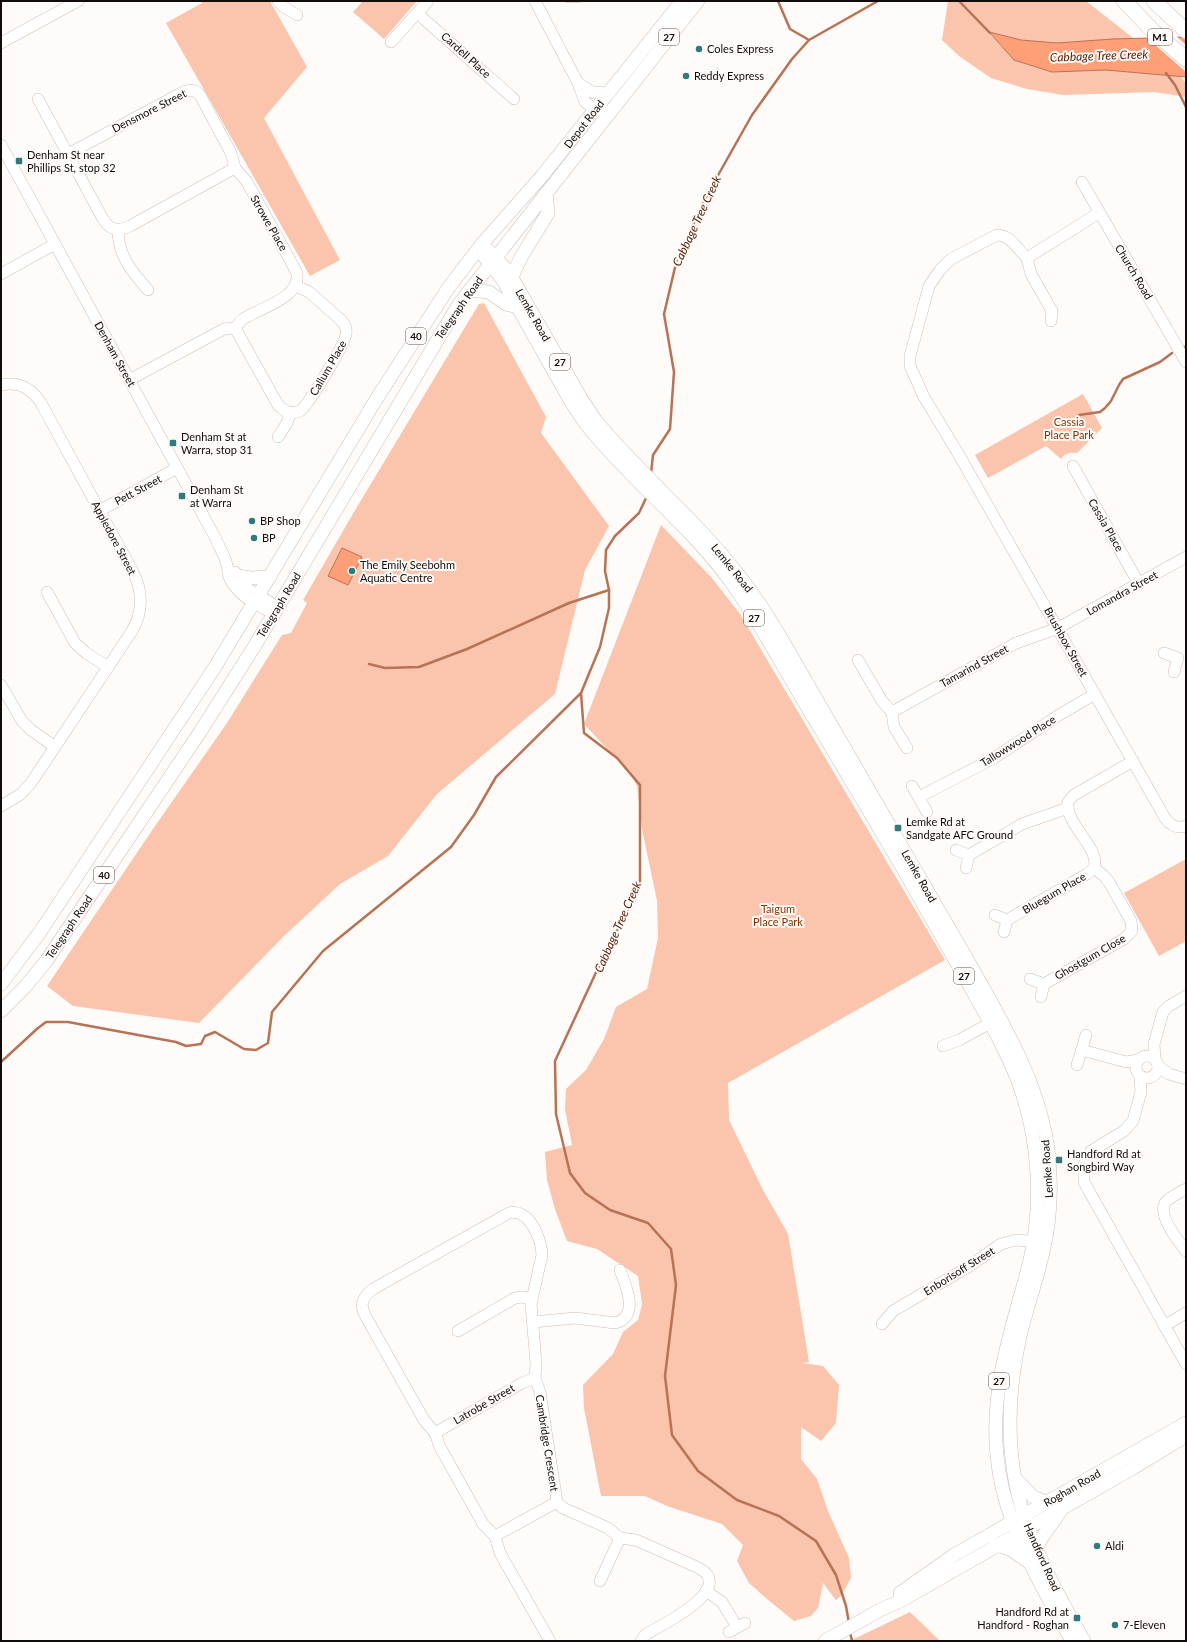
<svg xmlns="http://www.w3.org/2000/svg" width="1187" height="1642" font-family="Lato,sans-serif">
<rect width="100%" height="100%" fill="#fefbf9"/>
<!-- green -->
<g fill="#fac4ad">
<polygon points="201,1 270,1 307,67 264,118 340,260 310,276 166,23 202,3"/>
<polygon points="363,1 417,1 384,39 353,12"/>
<polygon points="948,1 1086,1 1133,38 1057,43 1021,40 989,33 1014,60 1052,72 1106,70 1180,76 1186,83 1186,97 1154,92 1063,95 1027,89 991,78 959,56 942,40"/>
<polygon points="484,303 546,417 541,433 609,526 585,570 555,694 437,794 388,856 340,884 284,936 199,1023 73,1006 47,986 153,829 227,723 282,635 291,633 307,603 303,600 354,512 479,304"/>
<path d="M1083 394 1102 428 1077 453C1070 452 1065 453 1061 459L1046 446 988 478 975 455Z"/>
<polygon points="661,525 711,577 740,614 945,960 728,1083 729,1120 763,1190 788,1234 809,1362 802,1363 823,1366 839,1385 836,1423 821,1441 801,1427 801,1459 817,1479 828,1511 849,1558 851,1578 841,1596 836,1600 823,1583 818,1608 811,1616 794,1621 767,1599 749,1583 737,1561 743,1545 722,1524 667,1506 645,1496 601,1496 584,1408 583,1385 613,1354 623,1332 638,1320 642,1304 638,1276 597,1249 567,1241 555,1209 547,1180 545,1152 572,1145 565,1109 566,1089 586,1070 604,1039 616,1007 647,989 658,938 657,901 642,829 637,786 629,772 584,724"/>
<polygon points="1186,859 1186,941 1159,956 1124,893"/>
<polygon points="910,1612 940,1641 850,1641 852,1640"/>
</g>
<!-- water -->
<g fill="#fe9f77" stroke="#b77356">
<polygon points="989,32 1021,40 1057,43 1113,39 1186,37 1186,77 1106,70 1052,72 1014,60"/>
<polygon points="342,548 362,557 348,585 328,576"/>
</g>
<!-- pier -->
<polygon fill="#fefbf9" points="1175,35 1186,45 1186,72 1145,36"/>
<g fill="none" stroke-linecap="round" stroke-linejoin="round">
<!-- stream -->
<g stroke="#b77356" stroke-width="2.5">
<polyline points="566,1 580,1"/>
<polyline points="778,1 790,29 809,40"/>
<polyline points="959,1 990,33"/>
<polyline points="1166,73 1175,85 1186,107"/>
<polyline points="1184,347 1186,347"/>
<polyline points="1079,415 1100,412 1105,408 1111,401 1119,385 1123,379 1160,362 1172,353"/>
<polyline points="651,473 653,455 670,429 674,372 664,314 677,259 708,193 752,115 792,59 809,40 878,1"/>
<polyline points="647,496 639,513 615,536 606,550 605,571 609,590 609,608 600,647 581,693 584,733 617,758 640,785 640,882 628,910 605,953 555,1061 556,1114 570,1173 585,1193 610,1210 648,1223 671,1249 676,1285 665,1376 672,1435 698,1471 737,1500 779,1516 816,1541 836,1575 846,1606 849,1623"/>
<polyline points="369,664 385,668 419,667 467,649 569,603 609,590"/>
<polyline points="1,1062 38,1028 46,1022 68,1022 176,1042 186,1046 201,1044 205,1036 215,1032 244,1049 256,1050 268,1043 272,1012 323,951 451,847 474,815 496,777 581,693"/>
<polyline points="850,1632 852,1641"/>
</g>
<defs>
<g id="minor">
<polyline points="278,1 284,7 297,15"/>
<polyline points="535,1 578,83 585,102 595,110 602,110"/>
<polyline points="417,13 514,99"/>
<polyline points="391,42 428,1"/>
<polyline points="1,43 78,1"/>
<polyline points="578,83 592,92 609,93"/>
<path d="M38 99 103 219C110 230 118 232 130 226L235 168"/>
<path d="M1 145 216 539C219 547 225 556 227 565 228 568 228 571 228 574 234 594 257 605 274 614"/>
<path d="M68 154 183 92C191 89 197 90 201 97L231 153 235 168 247 182 297 273C301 298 260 308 243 319 239 321 238 326 235 328L224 329 129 380"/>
<polyline points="1082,182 1186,362"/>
<path d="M1099 213 1027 258C1017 249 1011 235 997 235L951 259 940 270 929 286 910 356V366L924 397 959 455 1165 818C1171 826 1177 829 1186 826"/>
<path d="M118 230C118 256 132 272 148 290"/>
<polyline points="1027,258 1031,274 1052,311 1051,321"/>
<polyline points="1,274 55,244"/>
<path d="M235 328 278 405C284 411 292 415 300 411 308 406 345 344 346 334 347 328 345 325 341 320L309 292 296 286"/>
<path d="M1 385C19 381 32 389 41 403L133 572C143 592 143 612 132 631L31 783 21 794 1 806"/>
<polyline points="278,437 287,423 290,413"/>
<polyline points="1073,466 1139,584"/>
<polyline points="99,511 177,468"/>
<polyline points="235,572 248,589 278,607"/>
<polyline points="47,592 75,643 86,653 108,667"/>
<polyline points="1164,653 1178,658 1174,672"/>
<polyline points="858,660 882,701 892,712"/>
<polyline points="1,685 22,721 31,730 55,747"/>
<polyline points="907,748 894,727 892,712 1016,643 1058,628 1186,557"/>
<polyline points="912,786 927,812"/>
<polyline points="919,797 994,758 1059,715 1095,694"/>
<polyline points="956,850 969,855 966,868"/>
<polyline points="969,855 1022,824 1068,808"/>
<polyline points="995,915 1007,920 1004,932"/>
<path d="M1007 920 1087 874 1094 868C1101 848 1065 825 1068 802L1074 795 1133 761"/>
<polyline points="1030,979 1044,984 1041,997"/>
<polyline points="1044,984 1124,939 1132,931 1131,921 1109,882 1104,876 1094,868"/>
<polyline points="943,1046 959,1040 998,1019"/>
<polyline points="1082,1050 1126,1062 1138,1060"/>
<circle cx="1147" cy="1067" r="11"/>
<polyline points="1155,1059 1154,1044 1163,1012 1169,1006 1186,996"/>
<polyline points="1077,1065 1086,1035"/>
<polyline points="1158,1066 1169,1074 1186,1079"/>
<polyline points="1140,1076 1141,1092 1133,1121 1124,1131 1091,1151 1084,1164 1084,1182 1186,1364"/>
<path d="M1186 1189C1179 1193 1169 1197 1165 1203 1158 1216 1178 1241 1186 1251"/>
<path d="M533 1322 575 1318 615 1323C640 1317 626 1286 620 1270"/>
<polyline points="882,1324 893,1311 968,1267 1001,1244 1016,1240 1040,1242"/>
<polyline points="1164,1326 1186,1313"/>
<polyline points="458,1331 515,1298 522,1297 532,1299"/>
<polyline points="435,1433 522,1383 535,1378"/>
<polyline points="495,1536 557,1502"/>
<polyline points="600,1581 620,1538"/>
<polyline points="706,1591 722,1602 737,1627"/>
<polyline points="729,1632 745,1623"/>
<path d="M550 1641 500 1553 495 1536 483 1524 440 1447 435 1433 424 1420 366 1317C359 1305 362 1297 373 1289L509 1213C529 1207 542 1240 542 1255L531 1304 536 1363 535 1378 540 1392 557 1502 563 1508 608 1528 620 1538 636 1540 699 1568C737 1589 660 1626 646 1634L641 1641"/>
</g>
<g id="major">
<path d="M482 244 508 271 582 400 596 421C640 474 694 518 737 573 766 609 788 650 811 690 833 728 855 766 877 804 907 855 937 907 967 959 1001 1020 1038 1079 1048 1149 1052 1183 1051 1219 1043 1252 1037 1279 1028 1305 1021 1332 1005 1401 1005 1470 1031 1536 1045 1572 1065 1607 1084 1641"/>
<path d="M483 255 496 271 504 282C520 312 537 341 553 370 566 393 578 416 595 435 638 486 692 528 731 582 755 615 775 652 796 688 831 747 867 807 902 867 925 907 948 948 971 988 988 1019 1007 1051 1019 1084 1039 1139 1043 1203 1030 1260 1013 1328 990 1384 997 1456 1004 1525 1039 1582 1072 1641"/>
<polyline points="512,277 520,259 548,213 546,193"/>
<polyline points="470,290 489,292 506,304 518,307"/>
<polyline points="237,576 251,578 270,577"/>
<polyline points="1,984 40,932 215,667 377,398 449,287 482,244 542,176 682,1"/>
<polyline points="1,1011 24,988 47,960 200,732 254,647 459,304 698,1"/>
<polyline points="1016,1479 1033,1497 1047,1502"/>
<polyline points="996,1545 1010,1549 1027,1561"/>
<polyline points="1036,1548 1041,1539 1060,1512"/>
<polyline points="900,1593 954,1555 1186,1423"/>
<polyline points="825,1641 880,1610 902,1600 1133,1468 1186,1436"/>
</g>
<g id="highway">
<polyline points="1124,1 1155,33 1186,59"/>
<polyline points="1154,1 1186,31"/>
</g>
</defs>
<!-- minor casing -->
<use href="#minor" stroke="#ccbeb7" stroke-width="12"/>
<!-- major casing -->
<use href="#major" stroke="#ccbeb7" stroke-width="14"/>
<!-- highway casing -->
<use href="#highway" stroke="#ccbeb7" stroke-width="16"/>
<!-- minor -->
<use href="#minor" stroke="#fff" stroke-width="11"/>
<!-- major -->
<use href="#major" stroke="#fff" stroke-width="13"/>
<!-- highway -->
<use href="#highway" stroke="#fff" stroke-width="15"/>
</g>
<!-- markers -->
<g fill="#317a7c" stroke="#fefbf9" stroke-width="1.5">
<circle cx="699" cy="49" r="4"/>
<circle cx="686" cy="76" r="4"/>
<rect x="15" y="157" width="8" height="8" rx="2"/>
<rect x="169" y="439" width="8" height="8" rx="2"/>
<rect x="178" y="492" width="8" height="8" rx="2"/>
<circle cx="252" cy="521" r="4"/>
<circle cx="254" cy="538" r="4"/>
<circle cx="352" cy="571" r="4"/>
<rect x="894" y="824" width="8" height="8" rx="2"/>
<rect x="1055" y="1156" width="8" height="8" rx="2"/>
<circle cx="1097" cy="1546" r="4"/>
<rect x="1073" y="1614" width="8" height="8" rx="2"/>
<circle cx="1115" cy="1625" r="4"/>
</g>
<g text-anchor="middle" stroke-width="4" stroke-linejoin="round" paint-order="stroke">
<!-- shield labels -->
<g fill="#fefbf9" stroke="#585452" stroke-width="1">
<rect x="659" y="29" width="20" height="16" rx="3"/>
<rect x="1148" y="29" width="24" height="16" rx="3"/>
<rect x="406" y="328" width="20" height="16" rx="3"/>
<rect x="550" y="354" width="20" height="16" rx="3"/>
<rect x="744" y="610" width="20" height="16" rx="3"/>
<rect x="94" y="867" width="20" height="16" rx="3"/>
<rect x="954" y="968" width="20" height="16" rx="3"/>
<rect x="989" y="1373" width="20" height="16" rx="3"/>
</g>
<g font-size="10" font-weight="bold" fill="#110c0a">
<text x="669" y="41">27</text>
<text x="1160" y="41">M1</text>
<text x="416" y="340">40</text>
<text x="560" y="366">27</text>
<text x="754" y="622">27</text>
<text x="104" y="879">40</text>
<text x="964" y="980">27</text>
<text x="999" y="1385">27</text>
</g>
<!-- poi labels -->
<g font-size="11" fill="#110c0a" stroke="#fefbf9" text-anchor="start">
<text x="707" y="53">Coles Express</text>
<text x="694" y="80">Reddy Express</text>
<text x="27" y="159">Denham St near<tspan x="27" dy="13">Phillips St, stop 32</tspan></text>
<text x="181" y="441">Denham St at<tspan x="181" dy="13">Warra, stop 31</tspan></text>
<text x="190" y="494">Denham St<tspan x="190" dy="13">at Warra</tspan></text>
<text x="260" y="525">BP Shop</text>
<text x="262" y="542">BP</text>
<text x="360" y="569">The Emily Seebohm<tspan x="360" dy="13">Aquatic Centre</tspan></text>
<text x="906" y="826">Lemke Rd at<tspan x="906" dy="13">Sandgate AFC Ground</tspan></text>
<text x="1067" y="1158">Handford Rd at<tspan x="1067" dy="13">Songbird Way</tspan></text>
<text x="1105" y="1550">Aldi</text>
<text x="1069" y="1616" text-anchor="end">Handford Rd at<tspan x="1069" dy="13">Handford - Roghan</tspan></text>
<text x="1123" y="1629">7-Eleven</text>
</g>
<!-- street labels -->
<g font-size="11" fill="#110c0a" stroke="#fefbf9">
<text transform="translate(466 55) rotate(42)" y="4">Cardell Place</text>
<text transform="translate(149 111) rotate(-27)" y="4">Densmore Street</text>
<text transform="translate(584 124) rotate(-52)" y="4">Depot Road</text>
<text transform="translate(269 223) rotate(60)" y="4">Strowe Place</text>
<text transform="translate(1134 272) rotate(59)" y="4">Church Road</text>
<text transform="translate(459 308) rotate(-55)" y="4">Telegraph Road</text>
<text transform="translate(533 315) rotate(60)" y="4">Lemke Road</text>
<text transform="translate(115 354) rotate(61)" y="4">Denham Street</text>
<text transform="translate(328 368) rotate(-60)" y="4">Callum Place</text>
<text transform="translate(138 490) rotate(-28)" y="4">Pett Street</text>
<text transform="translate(1106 525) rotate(60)" y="4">Cassia Place</text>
<text transform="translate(114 538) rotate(62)" y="4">Appledore Street</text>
<text transform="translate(732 568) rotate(51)" y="4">Lemke Road</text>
<text transform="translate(1122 593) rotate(-29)" y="4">Lomandra Street</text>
<text transform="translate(279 605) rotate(-59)" y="4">Telegraph Road</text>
<text transform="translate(1066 642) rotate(61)" y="4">Brushbox Street</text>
<text transform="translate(974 666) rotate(-29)" y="4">Tamarind Street</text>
<text transform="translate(1018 741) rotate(-32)" y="4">Tallowwood Place</text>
<text transform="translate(919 876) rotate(60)" y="4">Lemke Road</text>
<text transform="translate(1054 893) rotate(-30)" y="4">Bluegum Place</text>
<text transform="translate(69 927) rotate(-56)" y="4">Telegraph Road</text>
<text transform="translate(1090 957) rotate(-30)" y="4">Ghostgum Close</text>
<text transform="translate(1047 1169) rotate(-94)" y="4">Lemke Road</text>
<text transform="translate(959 1271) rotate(-32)" y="4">Enborisoff Street</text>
<text transform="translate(484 1404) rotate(-30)" y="4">Latrobe Street</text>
<text transform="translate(547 1443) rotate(81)" y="4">Cambridge Crescent</text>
<text transform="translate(1072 1488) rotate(-30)" y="4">Roghan Road</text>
<text transform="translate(1042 1557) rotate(66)" y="4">Handford Road</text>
</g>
<!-- park labels -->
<g font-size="11" fill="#863302" stroke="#fefbf9">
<text x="1069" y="426">Cassia<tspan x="1069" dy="13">Place Park</tspan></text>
<text x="778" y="913">Taigum<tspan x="778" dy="13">Place Park</tspan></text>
</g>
<!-- water labels -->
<g font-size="12" font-style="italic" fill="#541b00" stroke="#fefbf9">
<text transform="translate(1099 56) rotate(-2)" y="4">Cabbage Tree Creek</text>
<text transform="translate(697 221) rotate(-65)" y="4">Cabbage Tree Creek</text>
<text transform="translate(618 927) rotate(-66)" y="4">Cabbage Tree Creek</text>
</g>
</g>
<!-- border -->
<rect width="1187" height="1642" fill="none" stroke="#110c0a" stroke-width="4"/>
</svg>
